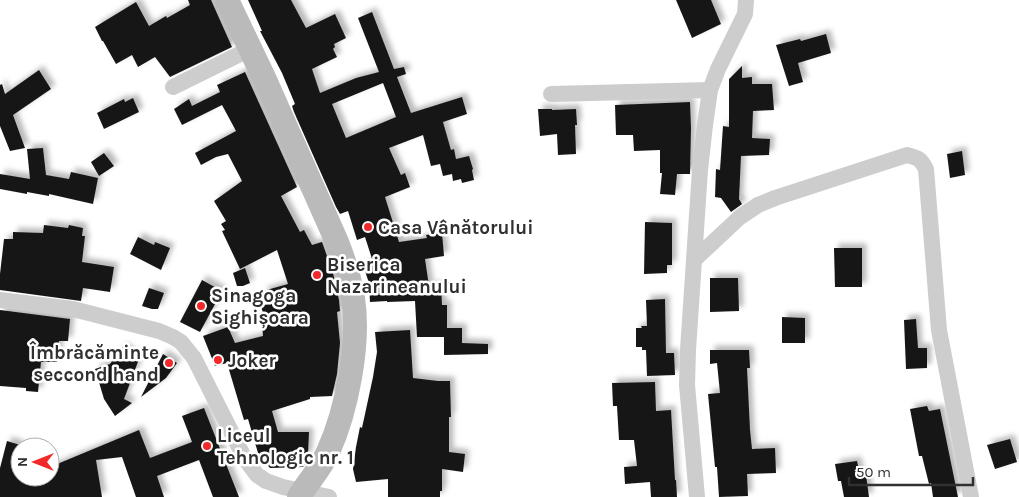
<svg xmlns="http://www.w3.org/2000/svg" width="1019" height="497" font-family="Karla,sans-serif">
<defs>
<filter id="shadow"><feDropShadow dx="4.5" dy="-4.5" stdDeviation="2.5" flood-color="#0004"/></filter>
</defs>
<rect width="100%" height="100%" fill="#fff"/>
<!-- building -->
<g fill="#171717" fill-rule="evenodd" filter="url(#shadow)">
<polygon points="188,0 211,0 232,47 170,77 155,57 138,67 132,55 116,64 103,41 102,41 95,27 136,2 149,26 166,16 167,18 190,5"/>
<path d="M248 0H291L306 28 335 14 346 38 334 44 335 47 333 49 337 57 312 69 320 93 356 78 379 72 358 18 372 12 394 69 404 67 406 74 397 77 411 113 462 97 467 114 443 122 451 150 454 149 456 159 469 156 473 169 472 170 474 180 462 183 461 179 453 181 452 174 443 176 440 164 431 166 423 135 389 148 401 175 405 173 410 187 385 197 399 242 427 238 426 235 442 233 444 256 425 259 429 286H441L442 305H447V328H462V343L488 344V354L444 355V337H417L415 301 387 302V301L370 302 369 283 363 265 373 262 365 237 357 240 348 211 340 214 336 207 294 112 292 106 295 104 282 73 260 31H262ZM383 83 396 117 346 138 332 104Z"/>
<polygon points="676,0 711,0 721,24 692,38"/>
<polygon points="826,34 831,53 798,63 803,82 789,86 776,45 800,39 801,41"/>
<polygon points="742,66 742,78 752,77 752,84 772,84 774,110 753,111 752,138 770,139 769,155 741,156 739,199 742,204 731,212 721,198 715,197 716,169 720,170 723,126 729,127 729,79"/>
<polygon points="39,70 51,89 13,115 25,148 10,151 0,126 0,85 2,84 5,94"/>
<polygon points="245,72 297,187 281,196 300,232 304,230 312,245 322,242 333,273 339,300 340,311 337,312 340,343 337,374 332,396 310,397 310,399 272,411 278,432 309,432 308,454 306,454 306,462 303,467 270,468 258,453 248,419 244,420 227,363 215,366 203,336 228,327 235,343 263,336 262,324 266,324 261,306 268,304 263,291 288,284 277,250 240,269 222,231 225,230 221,224 226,221 214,201 242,181 228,154 216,157 201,165 195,153 236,131 222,105 182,125 174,109 189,99 192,106 220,92 217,85"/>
<polygon points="133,98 139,112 104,129 97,113 124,99 125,102"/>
<polygon points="690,102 691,128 690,174 677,174 675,195 660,194 662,173 660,173 660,150 634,151 633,135 616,135 615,105"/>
<polygon points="538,109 552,109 552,110 576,109 577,125 575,125 576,154 558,155 557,134 540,136"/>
<polygon points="43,148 46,175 69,179 71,172 98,178 93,204 49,194 49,196 27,192 27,194 0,189 0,174 30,179 27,149"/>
<polygon points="962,151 965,175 950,178 947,154"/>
<polygon points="104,153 114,166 99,176 91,162"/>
<polygon points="645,222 672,223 672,265 667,265 667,273 644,274"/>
<polygon points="44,225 68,228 69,225 83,228 82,236 85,236 82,262 114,267 110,292 83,288 81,301 0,290 0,274 4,239 13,239 13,232 43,233"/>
<polygon points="138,237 154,245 155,242 170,248 161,270 130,254"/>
<polygon points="834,248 862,248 862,287 835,287"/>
<polygon points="245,268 250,283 243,286 237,286 233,273"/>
<polygon points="710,278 738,278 739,311 710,312"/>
<polygon points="202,280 222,291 200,332 180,322"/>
<polygon points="149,288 164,293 158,309 152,309 142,306"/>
<polygon points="665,299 666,353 674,353 675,375 647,376 646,350 642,350 642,347 636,347 636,328 642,328 641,326 647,326 646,300"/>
<polygon points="0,310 70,319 68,341 59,341 57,362 41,362 38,392 26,391 26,388 0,386"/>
<polygon points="782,317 805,318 805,343 782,343"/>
<polygon points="916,319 918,348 927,348 927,368 906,369 904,320"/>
<polygon points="410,330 413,378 438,381 450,381 451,417 449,417 449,452 465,454 463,472 442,469 442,491 440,491 440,497 388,497 388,479 356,482 353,469 356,447 360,427 362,428 373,377 377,352 375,332"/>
<polygon points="123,347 139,359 124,399 132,403 115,416 104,399 95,369 110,364"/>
<polygon points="710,350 749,350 750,368 747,368 750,430 752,449 775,448 776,473 747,474 748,496 719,497 717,467 715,467 708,394 720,393 717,363 710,364"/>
<polygon points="163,354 177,363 166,378 141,397"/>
<polygon points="655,382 656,411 671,410 675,480 676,480 677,497 651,497 650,482 625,484 624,467 637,466 634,440 619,440 617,406 613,406 612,383"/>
<polygon points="927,406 929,411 940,409 958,497 933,497 931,483 929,484 922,456 919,456 910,409"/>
<polygon points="204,408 239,497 213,497 199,460 157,476 164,497 136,497 122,457 96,460 102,497 0,497 0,468 7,441 20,445 20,477 50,477 50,467 139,430 150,458 192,442 182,416"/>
<polygon points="1010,439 1017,462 995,469 987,445"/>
<polygon points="857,461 860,475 866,475 869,497 844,497 841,481 838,481 835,464"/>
</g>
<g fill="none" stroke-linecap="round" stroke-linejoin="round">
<!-- street -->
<g stroke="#cdcdcd" stroke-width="16">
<polyline points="173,87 250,49"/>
<polyline points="551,94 710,90"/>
<path d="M694 260 740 217 758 205 775 198 907 155C918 158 920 158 926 169L939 330 971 497"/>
<polyline points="0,300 73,309 159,331 173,337 181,342 194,358 245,459 257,475 266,481 283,487 329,497"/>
<polyline points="697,497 687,385 688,350 700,170 705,125 710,90 718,69 745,14 746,0"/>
</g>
<!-- secondary -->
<path stroke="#bababa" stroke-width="24" d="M227 0 266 82 337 242C344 260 350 278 353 298 360 343 347 410 328 452 320 470 308 481 299 497"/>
</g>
<!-- markers -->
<g fill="#f22928" stroke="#fff" stroke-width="2">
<circle cx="368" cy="227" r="5"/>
<circle cx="317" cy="275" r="5"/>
<circle cx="201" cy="306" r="5"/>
<circle cx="218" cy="360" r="5"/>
<circle cx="169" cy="363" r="5"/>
<circle cx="207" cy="446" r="5"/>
</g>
<g text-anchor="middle" stroke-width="5" stroke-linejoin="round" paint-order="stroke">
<!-- poi labels -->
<g font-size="19" font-weight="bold" fill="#303030" stroke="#fff" text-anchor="start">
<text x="378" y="234">Casa Vânătorului</text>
<text x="327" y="271">Biserica<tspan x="327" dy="22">Nazarineanului</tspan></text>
<text x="211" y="302">Sinagoga<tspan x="211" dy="22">Sighișoara</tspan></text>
<text x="159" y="359" text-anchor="end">Îmbrăcăminte<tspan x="159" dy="22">seccond hand</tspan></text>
<text x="228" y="367">Joker</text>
<text x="217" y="442">Liceul<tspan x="217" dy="22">Tehnologic nr. 1</tspan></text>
</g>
</g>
<!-- north arrow -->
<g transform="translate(35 462) rotate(270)"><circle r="24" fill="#ffffff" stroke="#acacac"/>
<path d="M0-4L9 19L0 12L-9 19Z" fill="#f22928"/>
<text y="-8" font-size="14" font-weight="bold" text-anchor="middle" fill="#303030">N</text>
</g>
<!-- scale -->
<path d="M849 477v8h124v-8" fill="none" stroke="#303030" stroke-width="2.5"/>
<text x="856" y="477" font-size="15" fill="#303030" stroke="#ffffff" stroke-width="4" paint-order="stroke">50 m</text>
</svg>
